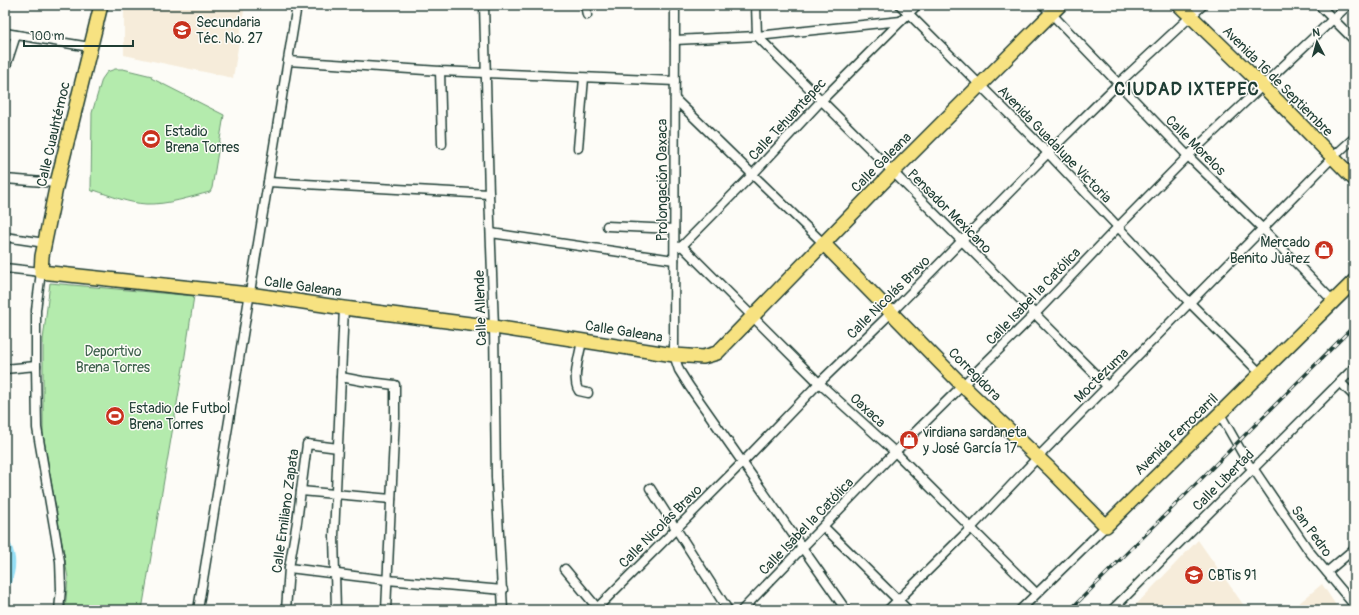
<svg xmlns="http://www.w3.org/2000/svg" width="1359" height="615" font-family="Pangolin,sans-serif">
<rect width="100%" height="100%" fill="#fdfcf7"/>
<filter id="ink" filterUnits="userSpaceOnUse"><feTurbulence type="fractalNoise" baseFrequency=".025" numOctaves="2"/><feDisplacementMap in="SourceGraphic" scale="8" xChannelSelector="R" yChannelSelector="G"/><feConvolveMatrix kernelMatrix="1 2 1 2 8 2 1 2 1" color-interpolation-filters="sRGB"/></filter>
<g filter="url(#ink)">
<!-- built -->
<g fill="#f6ecda">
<polygon points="124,5 245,5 233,78 124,55"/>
<polygon points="1198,540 1247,610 1131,610"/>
<polygon points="1322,584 1339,610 1291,610"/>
</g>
<!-- green -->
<g fill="#b4ebad" stroke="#6a9470">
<path d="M115 69H123L152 76 151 78 224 115 212 188 210 192C190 197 167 205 146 204 128 203 111 196 94 190V192L91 190 92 113 102 79 107 72Z"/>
<polygon points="50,283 194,296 184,362 142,610 65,610 68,578 43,434 43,340"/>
</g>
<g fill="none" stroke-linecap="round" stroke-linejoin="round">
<!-- river -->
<path stroke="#94def5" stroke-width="13" d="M5 547C10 558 10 569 5 580"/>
<defs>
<g id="minor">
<polyline points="484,5 489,194 494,327 496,477 503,610"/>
<polyline points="585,5 587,15"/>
<polyline points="675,5 674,355 679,370 689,386 846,610"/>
<polyline points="756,5 757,36 1108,387"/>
<polyline points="900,5 1048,153 1190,303 1261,374"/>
<polyline points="1043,5 1188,156 1263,229 1333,301"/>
<polyline points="1319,5 1354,40"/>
<polyline points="5,33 90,47"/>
<polyline points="675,40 757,36 901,21"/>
<polyline points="288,61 440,71 675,81"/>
<polyline points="5,69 16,35"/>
<polyline points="440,71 442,144"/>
<polyline points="675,99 823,243"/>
<polyline points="578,148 584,78"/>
<polyline points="5,179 57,183"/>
<polyline points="268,182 489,194"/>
<polyline points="607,226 674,229"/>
<polyline points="491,233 674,260"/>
<polyline points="5,237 45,243"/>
<polyline points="682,246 819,383 895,452 1036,593"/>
<polyline points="679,247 682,246 752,175 821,101 917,5"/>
<polyline points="5,268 41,272 36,310 36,366 37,428 60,561 61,589 59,610"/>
<path d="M582 341C580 353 571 381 579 391L588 393"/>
<polyline points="5,369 36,366"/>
<polyline points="341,377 362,381 395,385 395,417 386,610"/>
<polyline points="1340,382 1354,396"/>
<polyline points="1220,414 1249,465 1253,468 1309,551 1354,605"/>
<polyline points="650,488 728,610"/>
<polyline points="301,491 391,499"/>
<polyline points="824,527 908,610"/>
<polyline points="289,568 387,580 503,590"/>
<polyline points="565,569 599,610"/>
<polyline points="1327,572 1354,549"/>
<polyline points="198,610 297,5"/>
<polyline points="286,610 289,568 297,522 307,444 338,448"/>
<polyline points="336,610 334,536 344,308"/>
<polyline points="595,610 743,462 819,383 892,312 1048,153 1119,83 1203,5"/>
<polyline points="742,610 895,452 1035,314 1118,227 1188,156 1348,5"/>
<polyline points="888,610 971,528 1038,457 1332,158 1354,138"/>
<polyline points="1020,610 1106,526"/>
<polyline points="1112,610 1354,368"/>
</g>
<g id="primary">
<polyline points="101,5 57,183 42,256 41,272 249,294 344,308 494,327 674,355 703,357 717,353 893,172 1060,5"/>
<polyline points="1179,5 1263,86 1354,179"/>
<polyline points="823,243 963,386 1050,469 1106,526 1354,281"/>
</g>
</defs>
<!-- minor casing -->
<use href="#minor" stroke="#1f3d34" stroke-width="11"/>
<!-- primary casing -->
<use href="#primary" stroke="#1f3d34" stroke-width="16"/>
<!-- minor -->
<use href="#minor" stroke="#fdfcf7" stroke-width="8"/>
<!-- primary -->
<use href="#primary" stroke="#f7e281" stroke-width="13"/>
<defs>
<polyline id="rail" points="1070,610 1354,326"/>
</defs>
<!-- rail casing -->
<use href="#rail" stroke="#1f3d34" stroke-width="3.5"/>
<!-- rail -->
<use href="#rail" stroke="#fdfcf7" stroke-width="2" stroke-dasharray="6" stroke-linecap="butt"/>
</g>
</g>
<!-- icons -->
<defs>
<symbol id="school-disc" viewBox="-11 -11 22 22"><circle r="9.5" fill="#c8321e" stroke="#fdfcf7"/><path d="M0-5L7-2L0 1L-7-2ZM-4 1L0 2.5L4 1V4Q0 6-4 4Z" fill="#fff"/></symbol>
<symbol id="stadium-disc" viewBox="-11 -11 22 22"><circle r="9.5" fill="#c8321e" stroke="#fdfcf7"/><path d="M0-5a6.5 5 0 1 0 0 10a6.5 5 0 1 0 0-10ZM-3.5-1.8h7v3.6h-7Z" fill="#fff"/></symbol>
<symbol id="shop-disc" viewBox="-11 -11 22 22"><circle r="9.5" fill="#c8321e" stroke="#fdfcf7"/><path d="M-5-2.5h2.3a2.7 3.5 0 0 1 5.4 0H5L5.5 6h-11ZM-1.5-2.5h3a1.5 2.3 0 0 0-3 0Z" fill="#fff"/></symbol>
</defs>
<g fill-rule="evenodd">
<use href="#school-disc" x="171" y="19" width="22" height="22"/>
<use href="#stadium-disc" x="140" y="128" width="22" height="22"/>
<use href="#shop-disc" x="1313" y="239" width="22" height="22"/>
<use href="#stadium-disc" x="104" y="405" width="22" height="22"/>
<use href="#shop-disc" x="898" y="429" width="22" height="22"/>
<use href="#school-disc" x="1183" y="564" width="22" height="22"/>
</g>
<g text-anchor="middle" stroke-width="3" stroke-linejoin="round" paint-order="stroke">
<!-- poi labels -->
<g font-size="14" fill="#1f3d34" stroke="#fdfcf7" text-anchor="start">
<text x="196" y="27">Secundaria<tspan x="196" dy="16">Téc. No. 27</tspan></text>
<text x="165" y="136">Estadio<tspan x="165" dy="16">Brena Torres</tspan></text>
<text x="1310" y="247" text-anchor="end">Mercado<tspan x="1310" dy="16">Benito Juárez</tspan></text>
<text x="129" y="413">Estadio de Futbol<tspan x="129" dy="16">Brena Torres</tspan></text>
<text x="923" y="437">virdiana sardaneta<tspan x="923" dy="16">y José García 17</tspan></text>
<text x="1208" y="580">CBTis 91</text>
</g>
<!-- street labels -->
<g font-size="14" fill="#1f3d34" stroke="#fdfcf7">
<text transform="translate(1278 81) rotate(45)" y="5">Avenida 16 de Septiembre</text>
<text transform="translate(787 119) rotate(-47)" y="5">Calle Tehuantepec</text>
<text transform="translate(53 134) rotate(-77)" y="5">Calle Cuauhtémoc</text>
<text transform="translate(1055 144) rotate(46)" y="5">Avenida Guadalupe Victoria</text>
<text transform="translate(1196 145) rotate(45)" y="5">Calle Morelos</text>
<text transform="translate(881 162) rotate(-45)" y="5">Calle Galeana</text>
<text transform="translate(662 180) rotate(-90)" y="5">Prolongación Oaxaca</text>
<text transform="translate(950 211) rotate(45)" y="5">Pensador Mexicano</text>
<text transform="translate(303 286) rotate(8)" y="5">Calle Galeana</text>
<text transform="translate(1033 296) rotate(-46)" y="5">Calle Isabel la Católica</text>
<text transform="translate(888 297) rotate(-45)" y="5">Calle Nicolás Bravo</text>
<text transform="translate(480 308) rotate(-92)" y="5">Calle Allende</text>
<text transform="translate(624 331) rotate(9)" y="5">Calle Galeana</text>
<text transform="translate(975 374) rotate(45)" y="5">Corregidora</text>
<text transform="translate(1101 375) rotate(-45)" y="5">Moctezuma</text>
<text transform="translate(868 410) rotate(43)" y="5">Oaxaca</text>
<text transform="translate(1176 434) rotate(-44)" y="5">Avenida Ferrocarril</text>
<text transform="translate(1223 480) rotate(-45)" y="5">Calle Libertad</text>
<text transform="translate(285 511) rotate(-82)" y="5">Calle Emiliano Zapata</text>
<text transform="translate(660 526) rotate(-45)" y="5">Calle Nicolás Bravo</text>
<text transform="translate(806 526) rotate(-46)" y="5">Calle Isabel la Católica</text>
<text transform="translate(1312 531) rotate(54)" y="5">San Pedro</text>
</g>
<!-- park labels -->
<g font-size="14" fill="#3d604c" stroke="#fdfcf7">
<text x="113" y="356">Deportivo<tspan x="113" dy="16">Brena Torres</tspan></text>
</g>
<!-- district labels -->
<g font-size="18" font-weight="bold" letter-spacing="1" fill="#1f3d34" stroke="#fdfcf7">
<text x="1187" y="95">CIUDAD IXTEPEC</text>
</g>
</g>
<!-- margin -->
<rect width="1359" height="615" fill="none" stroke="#fdfcf7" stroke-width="20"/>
<rect x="10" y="10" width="1339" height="595" fill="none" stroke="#1f3d34" stroke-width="1.5" filter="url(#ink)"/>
<!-- north arrow -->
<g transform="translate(1317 42) rotate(354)" stroke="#fdfcf7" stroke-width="3" paint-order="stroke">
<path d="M0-3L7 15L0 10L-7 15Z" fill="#1f3d34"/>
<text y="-6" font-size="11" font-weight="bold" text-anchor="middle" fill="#1f3d34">N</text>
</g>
<!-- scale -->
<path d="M24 40v6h109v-6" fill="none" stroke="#1f3d34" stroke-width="2"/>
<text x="30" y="40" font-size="12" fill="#1f3d34" stroke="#fdfcf7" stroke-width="3" paint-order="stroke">100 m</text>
</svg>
